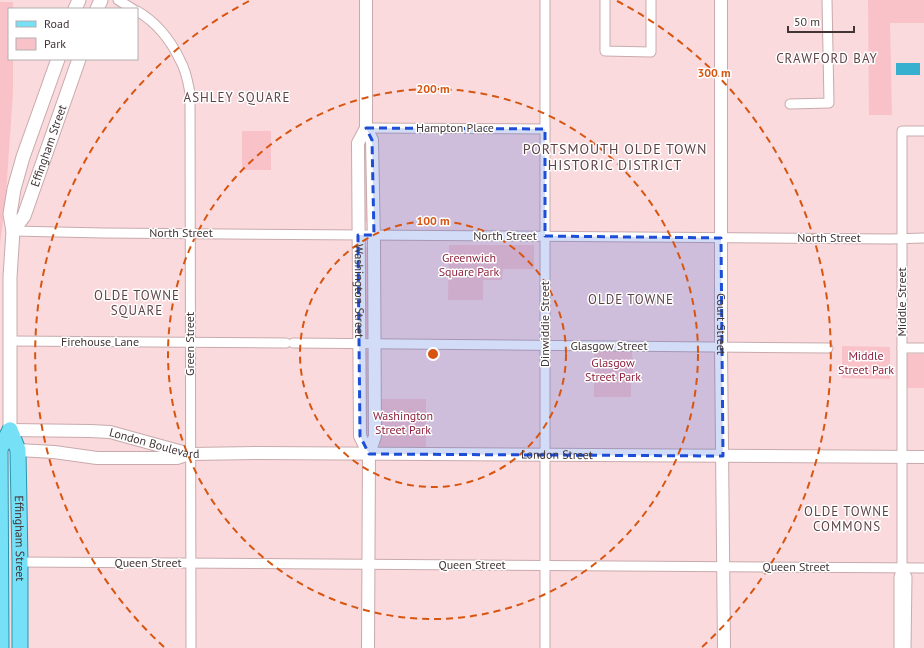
<svg xmlns="http://www.w3.org/2000/svg" width="924" height="648" font-family="'PT Sans',sans-serif">
<rect width="100%" height="100%" fill="#fadadd"/>
<!-- green -->
<g fill="#f9c2c8">
<polygon points="868,0 924,0 924,23 890,23 892,115 869,115"/>
<polygon points="0,2 13,2 13,9 9,9 9,59 13,59 13,92 6,194 8,195 3,221 0,244"/>
<rect x="242" y="131" width="29" height="39"/>
<polygon points="368,140 368,221 364,222 362,142"/>
<polygon points="449,245 534,245 534,269 503,269 502,280 483,280 483,300 448,300"/>
<polygon points="364,247 369,247 369,337 365,337"/>
<polygon points="842,346 890,347 890,379 842,378"/>
<polygon points="594,349 632,350 633,374 631,374 631,397 594,397"/>
<polygon points="365,351 367,351 370,353 369,438 365,438"/>
<rect x="905" y="354" width="19" height="34"/>
<rect x="380" y="399" width="46" height="48"/>
</g>
<!-- water -->
<rect fill="#37afce" x="896" y="63" width="24" height="12"/>
<g fill="none" stroke-linecap="round" stroke-linejoin="round">
<defs>
<g id="minor">
<polyline points="118,0 133,9"/>
<polyline points="545,0 545,648"/>
<polyline points="605,0 605,51 651,52 651,0"/>
<path d="M137 11C156 22 171 41 180 60 186 70 188 82 190 93L191 648"/>
<polyline points="790,104 829,103 827,0"/>
<polyline points="366,128 545,129"/>
<polyline points="13,231 103,233 890,239 924,238"/>
<polyline points="11,341 286,343"/>
<polyline points="293,343 828,348"/>
<polyline points="902,348 924,348"/>
<polyline points="20,562 924,568"/>
<polyline points="902,568 907,577 906,648"/>
<polyline points="899,648 899,577 902,568 902,131 924,131"/>
</g>
<g id="tertiary">
<polyline points="366,0 366,128 372,140 374,243 375,436 369,454 368,648"/>
<path id="s1" d="M721 0V347L724 648"/>
<path id="s2" d="M366 128 358 143 360 436 369 454"/>
<path id="s3" d="M10 430 90 431 110 432 190 454 259 453 924 457"/>
<polyline points="18,450 54,452 97,458 177,458 189,454"/>
</g>
<g id="secondary">
<polyline points="75,9 79,0"/>
<polyline points="97,9 101,0"/>
<path id="s4" d="M13 231 24 216 79 59"/>
<polyline points="10,430 10,277 13,231 10,214 14,189 23,157 58,59"/>
</g>
<g id="primary">
<path id="s5" d="M10 430 18 450 20 562V648"/>
<polyline points="1,648 0,449 10,430"/>
</g>
</defs>
<!-- minor casing -->
<use href="#minor" stroke="#c8aaad" stroke-width="11"/>
<!-- tertiary casing -->
<use href="#tertiary" stroke="#c8aaad" stroke-width="14"/>
<!-- secondary casing -->
<use href="#secondary" stroke="#c8aaad" stroke-width="15"/>
<!-- primary casing -->
<use href="#primary" stroke="#2896b0" stroke-width="17"/>
<!-- minor -->
<use href="#minor" stroke="#fff" stroke-width="9"/>
<!-- tertiary -->
<use href="#tertiary" stroke="#fff" stroke-width="12"/>
<!-- secondary -->
<use href="#secondary" stroke="#fff" stroke-width="13"/>
<!-- primary -->
<use href="#primary" stroke="#76e0f7" stroke-width="15"/>
</g>
<!-- marked area -->
<path fill="#1d4ed8" fill-opacity="0.2" stroke="#1d4ed8" stroke-width="3" stroke-dasharray="8 5" stroke-linejoin="round" d="M366 128 545 129V236L721 238 723 456 369 454 360 436 358 243V235H374L372 140Z"/>
<!-- distance rings -->
<g fill="none" stroke="#d75510" stroke-width="2" stroke-dasharray="7 5">
<circle cx="433" cy="354" r="133"/>
<circle cx="433" cy="354" r="265"/>
<path d="M164 647A398 398 0 0 1 249 1M617 1A398 398 0 0 1 702 647"/>
</g>
<g text-anchor="middle" stroke-width="3" stroke-linejoin="round" paint-order="stroke">
<!-- street labels -->
<g font-size="12" fill="#423536" stroke="#fff">
<text x="455" y="132">Hampton Place</text>
<text dy="4" stroke="none"><textPath href="#s4" startOffset="93">Effingham Street</textPath></text>
<text x="181" y="237">North Street</text>
<text x="505" y="240">North Street</text>
<text x="829" y="242">North Street</text>
<text dy="4" stroke="none"><textPath href="#s2" startOffset="165">Washington Street</textPath></text>
<text transform="translate(902 302) rotate(-90)" y="4">Middle Street</text>
<text transform="translate(545 324) rotate(-90)" y="4">Dinwiddie Street</text>
<text dy="4" stroke="none"><textPath href="#s1" startOffset="324">Court Street</textPath></text>
<text x="100" y="346">Firehouse Lane</text>
<text transform="translate(190 344) rotate(-90)" y="4">Green Street</text>
<text x="609" y="350">Glasgow Street</text>
<text dy="4" stroke="none"><textPath href="#s3" startOffset="146">London Boulevard</textPath></text>
<text dy="4" stroke="none"><textPath href="#s3" startOffset="550">London Street</textPath></text>
<text dy="4" stroke="none"><textPath href="#s5" startOffset="110">Effingham Street</textPath></text>
<text x="148" y="567">Queen Street</text>
<text x="472" y="569">Queen Street</text>
<text x="796" y="571">Queen Street</text>
</g>
<!-- park labels -->
<g font-size="12" fill="#8e233e" stroke="#fff">
<text x="469" y="262">Greenwich<tspan x="469" dy="14">Square Park</tspan></text>
<text x="866" y="360">Middle<tspan x="866" dy="14">Street Park</tspan></text>
<text x="613" y="367">Glasgow<tspan x="613" dy="14">Street Park</tspan></text>
<text x="403" y="420">Washington<tspan x="403" dy="14">Street Park</tspan></text>
</g>
<!-- neighbourhood labels -->
<g font-size="13" letter-spacing="1" fill="#5c4245" stroke="#fff">
<text x="827" y="63">CRAWFORD BAY</text>
<text x="237" y="102">ASHLEY SQUARE</text>
<text x="137" y="300">OLDE TOWNE<tspan x="137" dy="15">SQUARE</tspan></text>
<text x="631" y="304">OLDE TOWNE</text>
<text x="847" y="516">OLDE TOWNE<tspan x="847" dy="15">COMMONS</tspan></text>
</g>
<!-- quarter labels -->
<g font-size="14" letter-spacing="1" fill="#5c4245" stroke="#fff">
<text x="615" y="154">PORTSMOUTH OLDE TOWN<tspan x="615" dy="16">HISTORIC DISTRICT</tspan></text>
</g>
</g>
<circle cx="433" cy="354" r="6" fill="#d75510" stroke="#fff" stroke-width="2"/>
<g font-size="12" text-anchor="middle" font-weight="bold" fill="#d75510" stroke="#fff" stroke-width="3" stroke-linejoin="round" paint-order="stroke">
<text x="714" y="77">300 m</text>
<text x="433" y="93">200 m</text>
<text x="433" y="225">100 m</text>
</g>
<!-- legend -->
<rect x="8" y="8" width="130" height="52" fill="#ffffff" stroke="#b3aeaf"/>
<rect x="16" y="21" width="20" height="6" fill="#76e0f7" stroke="#b3aeaf"/>
<text x="44" y="28" font-size="12" fill="#423536">Road</text>
<rect x="16" y="38" width="20" height="12" fill="#f9c2c8" stroke="#b3aeaf"/>
<text x="44" y="48" font-size="12" fill="#423536">Park</text>
<!-- scale -->
<path d="M788 26v6h66v-6" fill="none" stroke="#423536" stroke-width="2"/>
<text x="794" y="26" font-size="12" fill="#423536" stroke="#ffffff" stroke-width="3" paint-order="stroke">50 m</text>
</svg>
